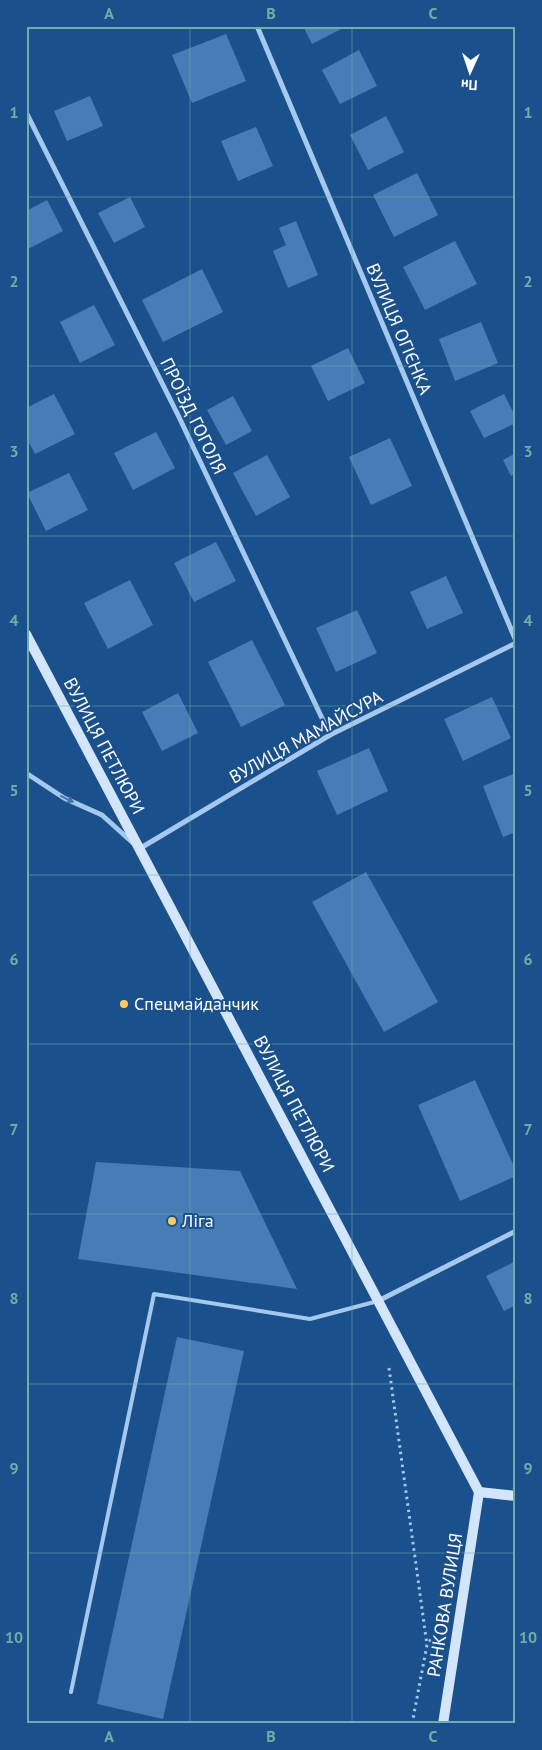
<svg xmlns="http://www.w3.org/2000/svg" width="542" height="1750" font-family="'PT Sans',sans-serif">
<rect width="100%" height="100%" fill="#1a508c"/>
<!-- building -->
<g fill="#477db6">
<polygon points="303,26 347,26 312,44"/>
<polygon points="226,34 246,81 192,103 172,55"/>
<polygon points="359,50 377,86 340,104 322,70"/>
<polygon points="90,96 103,126 67,141 54,111"/>
<polygon points="386,116 404,152 368,170 350,135"/>
<polygon points="256,127 273,166 238,181 221,141"/>
<polygon points="417,173 438,215 394,237 373,195"/>
<polygon points="130,197 145,227 114,243 98,213"/>
<polygon points="47,200 63,231 26,250 26,211"/>
<polygon points="296,221 318,275 288,288 273,251 286,245 279,228"/>
<polygon points="455,241 477,284 425,310 403,267"/>
<polygon points="202,269 223,312 163,342 142,300"/>
<polygon points="94,305 115,345 80,363 60,322"/>
<polygon points="481,322 498,363 455,381 439,339"/>
<polygon points="348,348 365,383 328,401 311,366"/>
<polygon points="54,394 75,434 35,454 26,437 26,408"/>
<polygon points="504,394 516,418 516,423 484,438 470,411"/>
<polygon points="233,396 252,431 226,445 207,410"/>
<polygon points="156,432 175,468 133,490 114,453"/>
<polygon points="390,438 412,486 371,505 349,457"/>
<polygon points="516,453 516,473 511,476 503,460"/>
<polygon points="267,455 290,497 256,516 233,473"/>
<polygon points="69,473 88,510 46,531 27,493"/>
<polygon points="216,542 236,581 194,602 174,563"/>
<polygon points="446,576 463,613 427,629 410,592"/>
<polygon points="130,580 153,625 108,649 84,603"/>
<polygon points="357,610 377,653 336,672 316,628"/>
<polygon points="252,640 285,705 241,727 208,662"/>
<polygon points="178,693 198,733 162,751 142,712"/>
<polygon points="492,697 511,738 463,761 444,719"/>
<polygon points="369,748 388,791 337,815 317,771"/>
<polygon points="516,773 516,832 503,837 483,786"/>
<polygon points="366,872 438,1002 384,1032 312,902"/>
<polygon points="475,1080 516,1171 516,1176 460,1201 418,1105"/>
<polygon points="96,1162 240,1171 297,1289 78,1259"/>
<polygon points="516,1261 516,1305 504,1311 486,1276"/>
<polygon points="177,1337 244,1351 163,1719 97,1704"/>
<polygon points="515,1705 516,1724 512,1724"/>
</g>
<g fill="none" stroke-linecap="round" stroke-linejoin="round">
<!-- path -->
<g stroke="#a5c9ee" stroke-width="3" stroke-dasharray="2.5 4" stroke-linecap="butt">
<polyline points="389,1368 427,1645"/>
<polyline points="412,1724 427,1645 435,1633"/>
</g>
<!-- lane -->
<polyline stroke="#a5c9ee" stroke-width="4" points="71,1692 154,1294 310,1319 378,1301"/>
<!-- street -->
<g stroke="#a5c9ee" stroke-width="5">
<polyline points="257,26 516,641"/>
<polyline points="26,112 178,415 330,735"/>
<polyline points="26,773 64,798 102,815 133,843"/>
<polyline points="139,849 330,735 516,643"/>
<polyline points="380,1300 516,1231"/>
</g>
<!-- secondary -->
<g stroke="#d2e5fa" stroke-width="10">
<polyline points="26,634 479,1492"/>
<polyline points="479,1492 516,1496"/>
<polyline points="443,1724 479,1492"/>
</g>
</g>
<!-- one-way arrows -->
<defs><path id="oneway-solid" d="M-6-.8H1V-3.2L6.5 0L1 3.2V.8H-6Z" transform="scale(1.25)"/></defs>
<use fill="#4474a9" href="#oneway-solid" transform="translate(67 799) rotate(26)"/>
<!-- grid -->
<path fill="none" stroke="#6fada8" stroke-width="1" stroke-opacity="0.55" d="M190 26V1724M352 26V1724M26 197H516M26 366H516M26 536H516M26 706H516M26 875H516M26 1044H516M26 1214H516M26 1384H516M26 1553H516"/>
<!-- markers -->
<g fill="#ffcb61" stroke="#1a508c" stroke-width="2">
<circle cx="124" cy="1004" r="5"/>
<circle cx="172" cy="1221" r="5"/>
</g>
<g text-anchor="middle" stroke-width="4" stroke-linejoin="round" paint-order="stroke">
<!-- street labels -->
<g font-size="18" fill="#fff" stroke="#1a508c">
<text transform="translate(399 329) rotate(67)" y="6">ВУЛИЦЯ ОГІЄНКА</text>
<text transform="translate(193 416) rotate(64)" y="6">ПРОЇЗД ГОГОЛЯ</text>
<text transform="translate(306 737) rotate(-29)" y="6">ВУЛИЦЯ МАМАЙСУРА</text>
<text transform="translate(104 746) rotate(62)" y="6">ВУЛИЦЯ ПЕТЛЮРИ</text>
<text transform="translate(294 1104) rotate(62)" y="6">ВУЛИЦЯ ПЕТЛЮРИ</text>
<text transform="translate(445 1605) rotate(-81)" y="6">РАНКОВА ВУЛИЦЯ</text>
</g>
<!-- poi labels -->
<g font-size="18" fill="#fff" stroke="#1a508c" text-anchor="start">
<text x="134" y="1010">Спецмайданчик</text>
<text x="182" y="1227">Ліга</text>
</g>
</g>
<!-- border -->
<rect width="542" height="1750" fill="none" stroke="#1a508c" stroke-width="55"/>
<!-- north arrow -->
<g transform="translate(470 72) rotate(183)" stroke="#1a508c" stroke-width="4" paint-order="stroke">
<path d="M0-4L9 19L0 12L-9 19Z" fill="#ffffff"/>
<text y="-8" font-size="14" font-weight="bold" text-anchor="middle" fill="#ffffff">Пн</text>
</g>
<rect x="28" y="28" width="486" height="1694" fill="none" stroke="#6fada8" stroke-width="2"/>
<g font-size="16" text-anchor="middle" font-weight="bold" fill="#6fada8">
<text x="109" y="19">A</text>
<text x="271" y="19">B</text>
<text x="433" y="19">C</text>
<text x="14" y="118">1</text>
<text x="528" y="118">1</text>
<text x="14" y="287">2</text>
<text x="528" y="287">2</text>
<text x="14" y="457">3</text>
<text x="528" y="457">3</text>
<text x="14" y="626">4</text>
<text x="528" y="626">4</text>
<text x="14" y="796">5</text>
<text x="528" y="796">5</text>
<text x="14" y="965">6</text>
<text x="528" y="965">6</text>
<text x="14" y="1135">7</text>
<text x="528" y="1135">7</text>
<text x="14" y="1304">8</text>
<text x="528" y="1304">8</text>
<text x="14" y="1474">9</text>
<text x="528" y="1474">9</text>
<text x="14" y="1643">10</text>
<text x="528" y="1643">10</text>
<text x="109" y="1742">A</text>
<text x="271" y="1742">B</text>
<text x="433" y="1742">C</text>
</g>
</svg>
